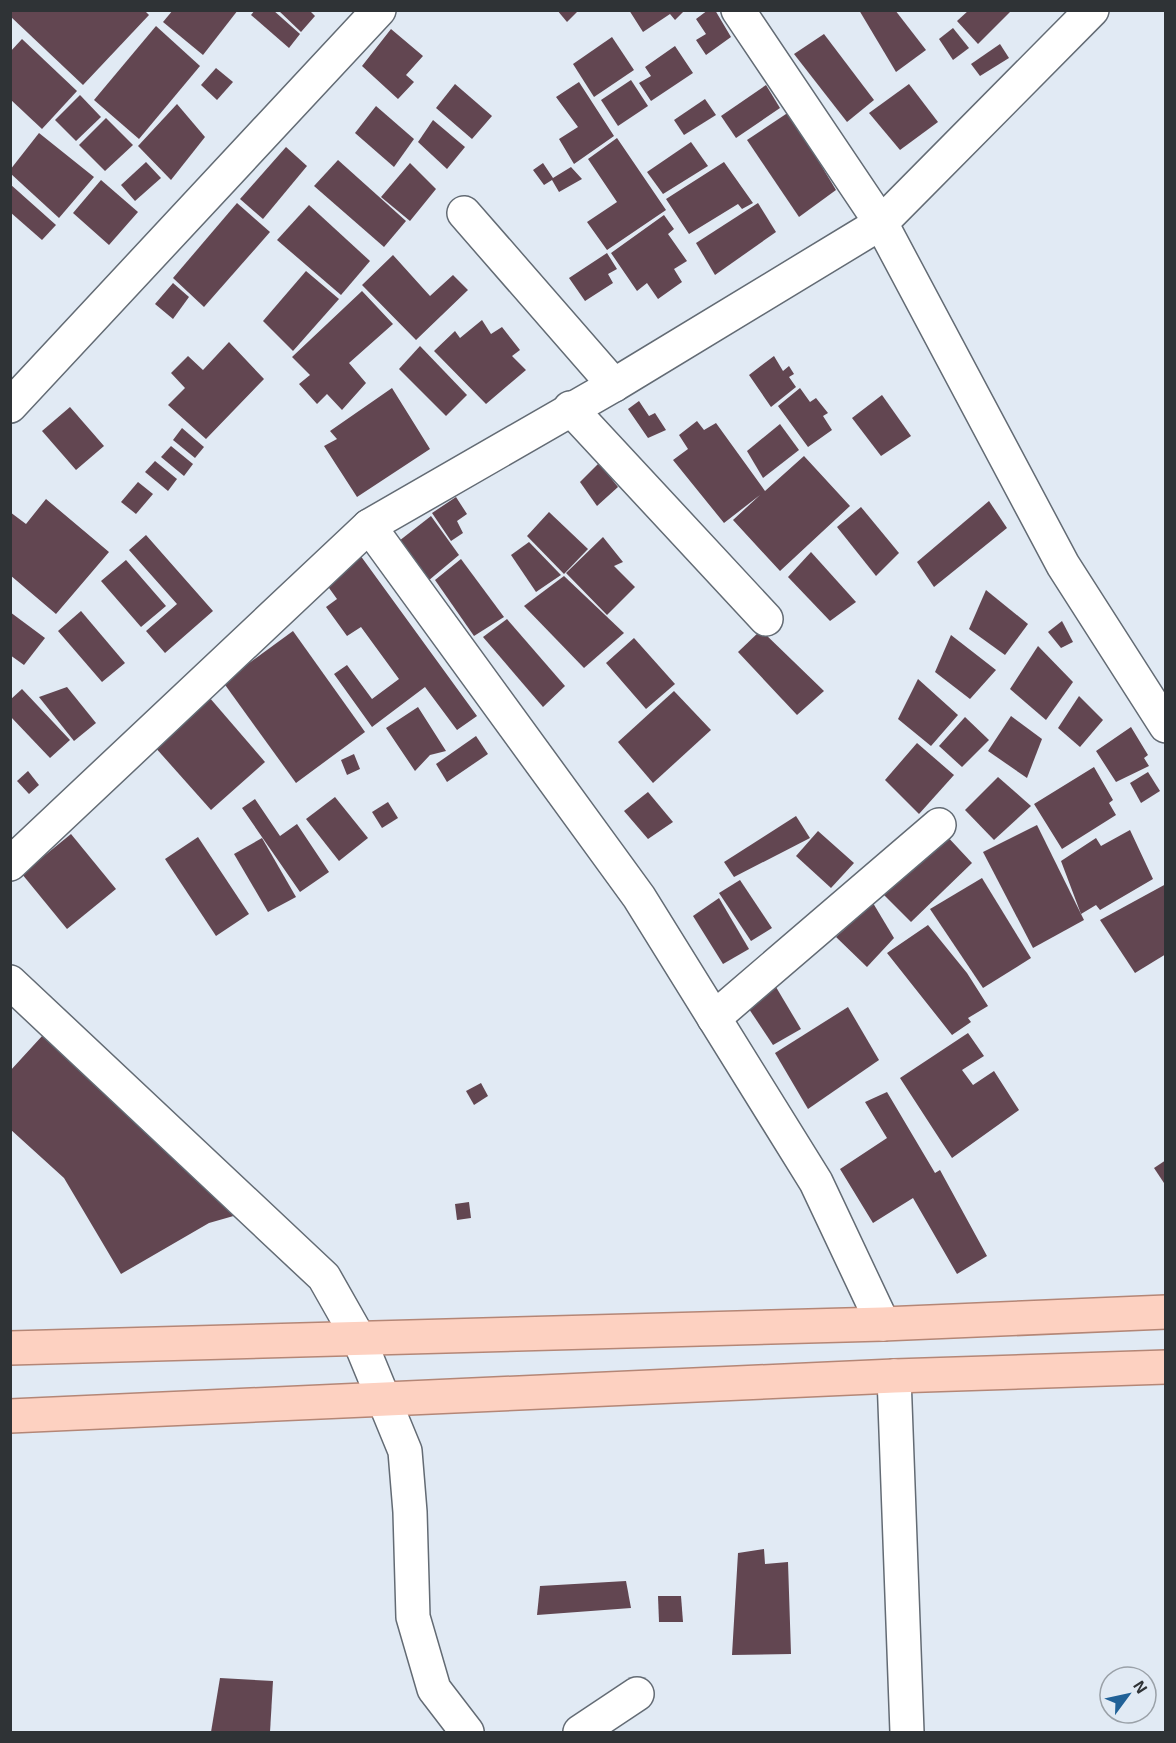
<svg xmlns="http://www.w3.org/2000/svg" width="1176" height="1743" font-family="'Exo 2',sans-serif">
<rect width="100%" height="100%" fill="#e1eaf4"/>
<!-- building -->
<g fill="#624651">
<polygon points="10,10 144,10 149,15 83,85 10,16"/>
<polygon points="173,10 238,10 203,55 163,22"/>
<polygon points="255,10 273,10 300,34 289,48 251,15"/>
<polygon points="278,10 309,10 315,16 301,32"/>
<polygon points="557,10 579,10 567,22"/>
<polygon points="629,10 685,10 675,20 670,14 643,32"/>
<polygon points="708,10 715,10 731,37 706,55 696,40 706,34 696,19"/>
<polygon points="859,10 895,10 926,50 896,72"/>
<polygon points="969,10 1012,10 978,44 957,21"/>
<polygon points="156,26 200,66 139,139 94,100"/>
<polygon points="953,28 969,48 953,60 939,39"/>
<polygon points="391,29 423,56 406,75 414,82 398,99 362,66"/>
<polygon points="824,34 874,100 847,122 794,54"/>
<polygon points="612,37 634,70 594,97 573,64"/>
<polygon points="22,39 77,91 42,129 10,99 10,52"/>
<polygon points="1000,44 1009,58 980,76 971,64"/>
<polygon points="675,46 693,73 651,101 639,83 651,76 645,67"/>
<polygon points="216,68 233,82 217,100 201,85"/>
<polygon points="631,80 648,106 618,126 601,100"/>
<polygon points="579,82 614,136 574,164 559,139 578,127 556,97"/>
<polygon points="455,84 492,116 472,139 436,108"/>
<polygon points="909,84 938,122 900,150 869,113"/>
<polygon points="766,85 780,108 736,138 721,116"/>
<polygon points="80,95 101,117 76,141 55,120"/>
<polygon points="705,99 716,115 684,135 674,120"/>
<polygon points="177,104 205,137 171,180 138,146"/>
<polygon points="376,106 414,139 394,167 355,133"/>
<polygon points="789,112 836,190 799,217 747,140"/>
<polygon points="106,118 133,145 105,171 79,145"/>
<polygon points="433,120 465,147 447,169 418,142"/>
<polygon points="39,133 94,177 59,218 10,173 10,170"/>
<polygon points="617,138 666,210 607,250 587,222 617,202 588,159"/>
<polygon points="691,142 708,166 663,194 647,172"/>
<polygon points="286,147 307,166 263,219 240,199"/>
<polygon points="338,160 406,221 384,247 314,186"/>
<polygon points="146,162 161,178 135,201 121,185"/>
<polygon points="724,162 753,203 742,209 738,204 689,234 666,199"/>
<polygon points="410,163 436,189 410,221 381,197"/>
<polygon points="543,163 553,178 571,167 582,179 559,192 552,180 544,185 533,170"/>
<polygon points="101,180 138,212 109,245 73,213"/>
<polygon points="10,184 56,225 42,240 10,212"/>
<polygon points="237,203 270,232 204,307 173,278"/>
<polygon points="758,203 776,232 715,275 696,243"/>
<polygon points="309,205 370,261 341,295 277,240"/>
<polygon points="664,215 674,229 668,234 687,261 674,269 682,282 658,299 647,283 637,291 611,253"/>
<polygon points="607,253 617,269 608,274 613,283 585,301 569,278"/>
<polygon points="393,255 430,296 453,275 468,290 416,340 362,285"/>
<polygon points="306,271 339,299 293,351 263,321"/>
<polygon points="173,283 189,297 173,319 155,304"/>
<polygon points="362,291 393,324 349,363 366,383 342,410 327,394 317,404 299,384 310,375 292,357"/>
<polygon points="482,320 491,334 502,327 520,350 512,356 526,370 486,404 434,351 455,331 460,338"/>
<polygon points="229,342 264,379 206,439 168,405 185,388 171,373 188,356 203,370"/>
<polygon points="420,346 467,395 446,416 399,369"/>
<polygon points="774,356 783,371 789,366 794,374 789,377 796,387 771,407 749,375"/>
<polygon points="392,388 430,449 357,497 324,446 337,439 330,431"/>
<polygon points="800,388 810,402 816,398 828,413 823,416 832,430 808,447 778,406"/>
<polygon points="882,395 911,436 881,456 852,418"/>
<polygon points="639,401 649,416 655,413 666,430 648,438 628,409"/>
<polygon points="70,407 104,446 76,470 42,431"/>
<polygon points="697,421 704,430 716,423 765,491 804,456 850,506 780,571 733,520 760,495 724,523 673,460 688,449 679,435"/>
<polygon points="780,424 799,450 763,478 747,451"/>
<polygon points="182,428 204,447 195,458 173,440"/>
<polygon points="171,446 193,464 184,476 161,457"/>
<polygon points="155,461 177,479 168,491 145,472"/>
<polygon points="599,463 618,487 597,506 580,482"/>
<polygon points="138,482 153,494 136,514 121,502"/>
<polygon points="456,497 467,514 457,521 463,533 451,541 432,513"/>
<polygon points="46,499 109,552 56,614 10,575 10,512 26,524"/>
<polygon points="989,501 1007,528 934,587 917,562"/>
<polygon points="861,507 899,553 876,576 837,527"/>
<polygon points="549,512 588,549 564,574 527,536"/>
<polygon points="431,516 459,555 428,581 399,541"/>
<polygon points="146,535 213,611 165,653 146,631 177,604 129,550"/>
<polygon points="603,537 623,562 614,566 635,587 607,615 566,573"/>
<polygon points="529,542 561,575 536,592 511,555"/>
<polygon points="811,552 856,602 830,621 788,577"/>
<polygon points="360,555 477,716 457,730 425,687 372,727 334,674 347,665 372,699 399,679 361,627 347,636 326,607 337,599 324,581"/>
<polygon points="461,559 504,617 474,636 435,580"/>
<polygon points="126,560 166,606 141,627 101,581"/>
<polygon points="564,576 624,633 584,668 524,606"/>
<polygon points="986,590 1028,624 1005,655 969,629"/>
<polygon points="81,611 125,663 102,682 58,631"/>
<polygon points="10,612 45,638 24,665 10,655"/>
<polygon points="507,619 565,686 543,707 483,637"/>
<polygon points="1062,621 1073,642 1061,648 1048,632"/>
<polygon points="761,630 824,691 797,715 738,652"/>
<polygon points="293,631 365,732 296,783 223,682"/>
<polygon points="951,635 996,670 970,699 935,672"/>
<polygon points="634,638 675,684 646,709 606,663"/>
<polygon points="1038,646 1073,682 1046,720 1010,689"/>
<polygon points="918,679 958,715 931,746 898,719"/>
<polygon points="67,687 96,723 74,741 39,697"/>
<polygon points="22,689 70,740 50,758 10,716 10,700"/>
<polygon points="674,691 711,730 653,783 618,742"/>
<polygon points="1079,696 1103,720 1080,747 1058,728"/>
<polygon points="209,697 265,762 211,810 154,746"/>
<polygon points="418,707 446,751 430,755 415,771 386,728"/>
<polygon points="1011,716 1042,739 1027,778 988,751"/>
<polygon points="965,717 989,740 962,767 939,746"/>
<polygon points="1131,727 1148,755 1144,758 1149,766 1116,782 1096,751"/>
<polygon points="476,736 488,754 447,782 436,764"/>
<polygon points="917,743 954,775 919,814 885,780"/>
<polygon points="354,754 360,769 347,775 341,760"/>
<polygon points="1094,767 1113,800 1109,803 1116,815 1062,849 1034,804"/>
<polygon points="28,771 39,785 29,794 17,781"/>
<polygon points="1148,772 1160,791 1141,803 1130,783"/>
<polygon points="998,777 1031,806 994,840 965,810"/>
<polygon points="648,792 673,822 648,839 624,811"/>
<polygon points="335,797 368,838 339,861 306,819"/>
<polygon points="255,799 280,836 297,824 329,872 300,892 242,808"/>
<polygon points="388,802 398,818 382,828 372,812"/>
<polygon points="796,816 810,838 734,877 724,862"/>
<polygon points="1037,825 1084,920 1033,948 983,852"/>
<polygon points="1130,830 1153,879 1100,910 1096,905 1081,914 1061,861 1096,838 1101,846"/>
<polygon points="818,831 854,863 831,888 796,856"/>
<polygon points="71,834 116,889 67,929 22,874"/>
<polygon points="945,834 972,863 911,922 883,894"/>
<polygon points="198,837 249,914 216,936 165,859"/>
<polygon points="262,838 296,897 268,912 234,854"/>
<polygon points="982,878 1031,958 983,988 930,909"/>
<polygon points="740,880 772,928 751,941 719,893"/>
<polygon points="1166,884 1166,954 1135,973 1100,920"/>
<polygon points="719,898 749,949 723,964 693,916"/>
<polygon points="873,903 894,938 867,967 836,937"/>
<polygon points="928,925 967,973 988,1006 968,1018 971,1022 952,1035 887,953"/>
<polygon points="773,982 801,1029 773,1045 743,1000"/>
<polygon points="848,1007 879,1060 808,1109 775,1053"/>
<polygon points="968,1033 984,1056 962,1070 973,1085 994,1071 1019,1110 952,1158 900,1078"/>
<polygon points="43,1035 237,1215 209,1223 121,1274 64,1178 10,1129 10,1071"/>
<polygon points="481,1083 488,1096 474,1105 466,1091"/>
<polygon points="887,1092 935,1173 940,1170 987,1256 957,1274 913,1198 873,1223 840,1169 887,1138 865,1102"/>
<polygon points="1166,1160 1166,1186 1154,1168"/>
<polygon points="469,1202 471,1218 457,1220 455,1204"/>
<polygon points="764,1549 765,1564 788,1562 791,1654 732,1655 738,1553"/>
<polygon points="626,1581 631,1608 537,1615 540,1586"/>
<polygon points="658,1596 681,1596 683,1622 659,1622"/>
<polygon points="220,1678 273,1681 270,1732 211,1732"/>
</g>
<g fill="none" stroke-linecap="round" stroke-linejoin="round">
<defs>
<g id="minor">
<polyline points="738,10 881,223 1063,565 1166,726"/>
<polyline points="464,213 614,385"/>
<polyline points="10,406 379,10"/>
<polyline points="570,408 766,619"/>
<polyline points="369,526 639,897 816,1182 883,1324"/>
<polyline points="10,864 369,526 614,385 881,223 1092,10"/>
<polyline points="10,982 324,1277 358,1337 405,1451 410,1512 413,1617 434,1689 467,1732"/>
<polyline points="714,1018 939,825"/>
<polyline points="894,1376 907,1732"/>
<polyline points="580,1732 637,1694"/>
</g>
<g id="major">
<polyline points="10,1348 883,1324 1166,1312"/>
<polyline points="10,1416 894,1376 1166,1367"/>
</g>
</defs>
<!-- minor casing -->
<use href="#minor" stroke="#636b74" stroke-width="36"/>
<!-- major casing -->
<use href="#major" stroke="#b48676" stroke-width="36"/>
<!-- minor -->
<use href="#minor" stroke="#fff" stroke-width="33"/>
<!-- major -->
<use href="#major" stroke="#fdd1c1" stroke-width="33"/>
</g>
<!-- border -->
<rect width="1176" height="1743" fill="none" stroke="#2f3336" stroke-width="24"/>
<!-- north arrow -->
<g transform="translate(1128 1695) rotate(57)"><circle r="28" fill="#e1eaf4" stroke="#9aa1a8" stroke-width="1.5"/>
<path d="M0-4.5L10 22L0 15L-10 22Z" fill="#206197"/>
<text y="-9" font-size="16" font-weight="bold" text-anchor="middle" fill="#2f3336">N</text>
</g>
</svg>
